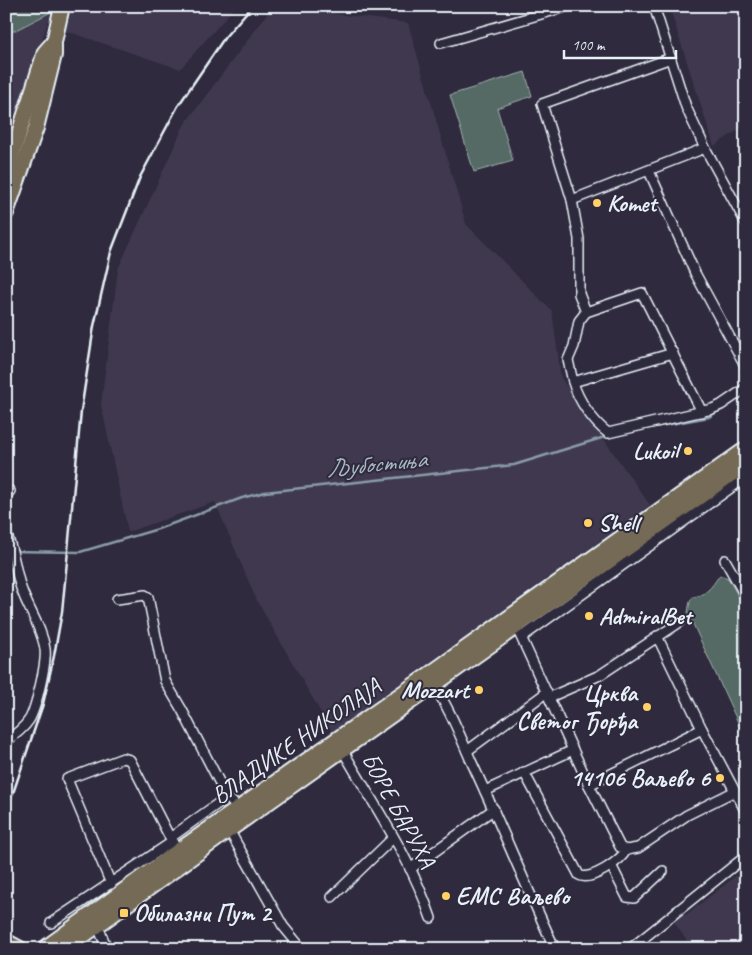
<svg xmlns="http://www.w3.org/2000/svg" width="752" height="955" font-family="Caveat,sans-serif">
<rect width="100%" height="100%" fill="#2f2a3d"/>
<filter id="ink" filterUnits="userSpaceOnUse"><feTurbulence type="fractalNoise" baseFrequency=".02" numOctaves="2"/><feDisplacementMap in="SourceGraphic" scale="10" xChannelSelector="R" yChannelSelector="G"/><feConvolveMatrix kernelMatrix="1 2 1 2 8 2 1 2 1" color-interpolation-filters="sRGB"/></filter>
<g filter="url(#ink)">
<!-- built -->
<g fill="#3f394f">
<polygon points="63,6 236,6 180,69 63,30"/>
<polygon points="273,6 408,23 466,224 552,311 561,378 650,505 332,732 256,599 215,502 128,532 101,404 118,269 184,125"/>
<polygon points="669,6 746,6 746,125 714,146"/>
<polygon points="51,12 6,154 6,35"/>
<polygon points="746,868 746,949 692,949 673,920 682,912 686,915"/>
</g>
<!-- green -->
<g fill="#566b65" stroke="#9faeae">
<polygon points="6,6 52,6 51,12 6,35"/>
<polygon points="525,72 532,96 497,108 513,161 474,172 450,95"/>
<path d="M720 575 728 578 746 610V740L688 613C691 588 695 602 707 591 712 587 716 580 720 575Z"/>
</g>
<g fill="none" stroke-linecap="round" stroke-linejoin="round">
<!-- stream -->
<g stroke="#8a9ca8" stroke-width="2.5">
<polyline points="638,430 709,417 721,409"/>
<polyline points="6,551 80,552 158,529 242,498 265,492 514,465 608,436"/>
</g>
<defs>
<g id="minor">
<polyline points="654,6 686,107 705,148 746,223"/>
<polyline points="441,43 569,6"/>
<polyline points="649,171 695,273 746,367"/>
<polyline points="572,200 705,148"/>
<polyline points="586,312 642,293 702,412"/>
<path d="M673 353 573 382C578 400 593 422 608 433L712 409 721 405 746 388"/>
<polyline points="573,382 568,360 574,346 579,321 586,312 579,294 579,239 572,200 542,104 671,58"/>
<polyline points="6,495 10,491"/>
<path d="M6 533C14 551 15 570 21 588 28 609 42 628 45 649 47 662 36 709 29 720 23 729 15 735 6 741"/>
<polyline points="725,560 746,597"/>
<polyline points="117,599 145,595 148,597 165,681 182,710 227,797 239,809"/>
<polyline points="516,626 589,785 620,847 626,850 638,848 687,815 735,791"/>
<polyline points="657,636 702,729 746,812"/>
<polyline points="522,637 746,477"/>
<path d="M431 682C449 706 460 736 472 763 501 825 526 887 555 949"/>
<polyline points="550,697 600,675 680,622"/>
<path d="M342 749C373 804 411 858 431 918"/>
<polyline points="467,751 547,692"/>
<path d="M524 772 579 875C590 882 621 861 626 850"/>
<polyline points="589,785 702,729"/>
<polyline points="485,791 573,750"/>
<polyline points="229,830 283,926 302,949"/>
<polyline points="170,838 227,797"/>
<polyline points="611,865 627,897 634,898 663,871"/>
<polyline points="410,869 494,809"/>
<polyline points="111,884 67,779 123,758 130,760 170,838 178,851"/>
<polyline points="332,897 393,838"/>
<polyline points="96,921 107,949"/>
<polyline points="51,923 172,842"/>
<polyline points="630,949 746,856"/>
</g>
<g id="primary">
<polyline points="6,174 45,52 53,43"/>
<polyline points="6,213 36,128 54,55 54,42 62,6"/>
<polyline points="7,942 20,949"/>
<polyline points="44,949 178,851 427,676 746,449"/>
<polyline points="65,949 229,830 746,464"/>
</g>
</defs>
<!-- minor casing -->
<use href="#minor" stroke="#e8f1f8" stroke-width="12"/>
<!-- primary casing -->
<use href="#primary" stroke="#e8f1f8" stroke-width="18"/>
<!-- minor -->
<use href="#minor" stroke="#2f2a3d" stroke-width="9"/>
<!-- primary -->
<use href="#primary" stroke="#756a55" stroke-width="14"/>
<!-- rail -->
<polyline stroke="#e8f1f8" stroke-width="2.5" points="6,814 43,704 54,656 62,612 67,561 81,411 94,326 111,252 140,177 178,106 225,37 252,6"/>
</g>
</g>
<!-- markers -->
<g fill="#ffd166" stroke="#2f2a3d" stroke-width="2">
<circle cx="597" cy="203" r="5"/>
<circle cx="688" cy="451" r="5"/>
<circle cx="588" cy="523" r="5"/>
<circle cx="589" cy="616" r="5"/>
<circle cx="479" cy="690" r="5"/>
<circle cx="647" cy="707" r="5"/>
<circle cx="720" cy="778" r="5"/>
<circle cx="446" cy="896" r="5"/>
<rect x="119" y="908" width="10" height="10" rx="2.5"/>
</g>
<g text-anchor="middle" stroke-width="4" stroke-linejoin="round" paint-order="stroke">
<!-- poi labels -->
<g font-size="24" font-weight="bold" fill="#e8f1f8" stroke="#2f2a3d" text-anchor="start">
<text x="607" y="211">Komet</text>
<text x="678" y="459" text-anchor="end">Lukoil</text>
<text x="598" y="531">Shell</text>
<text x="599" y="624">AdmiralBet</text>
<text x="469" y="698" text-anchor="end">Mozzart</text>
<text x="637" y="701" text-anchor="end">Црква<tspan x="637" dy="28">Светог Ђорђа</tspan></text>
<text x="710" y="786" text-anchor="end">14106 Ваљево 6</text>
<text x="456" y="904">ЕМС Ваљево</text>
<text x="134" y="921">Обилазни Пут 2</text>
</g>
<!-- street labels -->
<g font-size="24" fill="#e8f1f8" stroke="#2f2a3d">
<text transform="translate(296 741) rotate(-35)" y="8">ВЛАДИКЕ НИКОЛАЈА</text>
<text transform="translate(399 810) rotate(61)" y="8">БОРЕ БАРУХА</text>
</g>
<!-- water labels -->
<g font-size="25" font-style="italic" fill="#a9b9c3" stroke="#2f2a3d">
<text transform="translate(376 463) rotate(-6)" y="9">Љубостиња</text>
</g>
</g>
<!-- margin -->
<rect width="752" height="955" fill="none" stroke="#2f2a3d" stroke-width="25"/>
<rect x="12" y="12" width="727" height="930" fill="none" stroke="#e8f1f8" stroke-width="2" filter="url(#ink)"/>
<!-- scale -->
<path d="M564 50v8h112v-8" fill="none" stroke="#e8f1f8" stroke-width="2.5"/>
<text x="572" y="50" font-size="15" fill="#e8f1f8" stroke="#2f2a3d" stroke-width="4" paint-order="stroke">100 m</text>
</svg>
